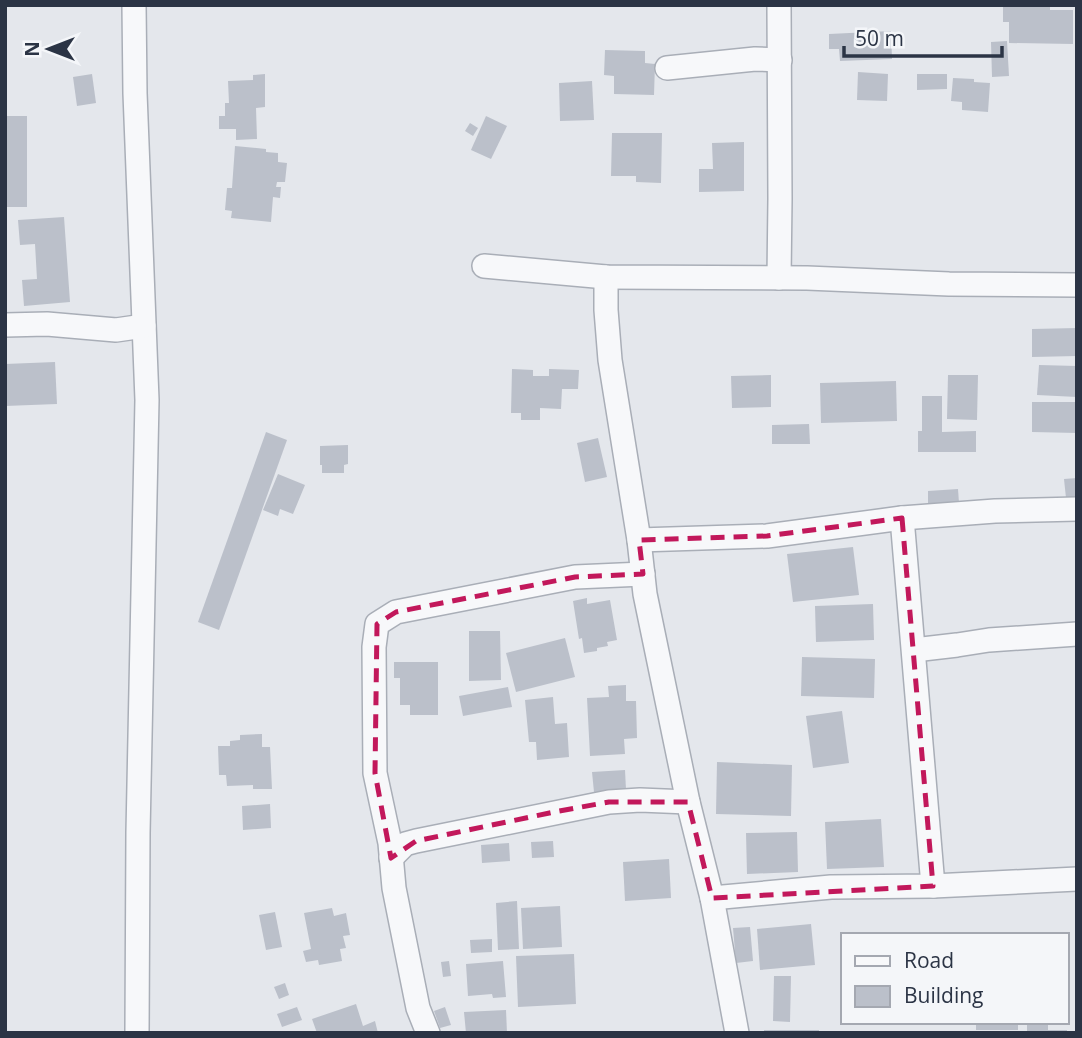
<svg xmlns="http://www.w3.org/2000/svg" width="1082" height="1038" font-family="'Open Sans',sans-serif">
<rect width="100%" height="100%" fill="#e4e7ec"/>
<!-- building -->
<g fill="#bbc0ca">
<polygon points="1003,5 1050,5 1050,10 1073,10 1073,44 1009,43 1009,22 1003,22"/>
<polygon points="891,31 892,59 840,61 839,49 829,49 829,34"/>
<polygon points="1007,41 1009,76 992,77 991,42"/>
<polygon points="605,50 645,51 645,63 655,64 654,95 614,94 614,76 604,75"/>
<polygon points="858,72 888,74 887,101 857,100"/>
<polygon points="92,74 96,103 77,106 73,77"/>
<polygon points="265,74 265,107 256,108 257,139 236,140 236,129 219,129 219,116 225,116 225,103 229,103 228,81 253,80 253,75"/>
<polygon points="917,74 947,74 947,89 917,90"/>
<polygon points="953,78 974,79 974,82 990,83 988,112 962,110 962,102 951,101"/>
<polygon points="592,81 594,120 560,121 559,83"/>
<rect x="5" y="116" width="22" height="91"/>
<polygon points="486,116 507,126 491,159 471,150"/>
<polygon points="470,123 478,128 473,136 465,131"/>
<polygon points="612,133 662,133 661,183 636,182 636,176 611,176"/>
<polygon points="744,142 744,191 699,192 699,169 713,169 712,143"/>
<polygon points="235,146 266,149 266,152 278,153 278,162 287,163 285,182 277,182 276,187 281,187 280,198 273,197 271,222 231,218 232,211 225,210 227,188 232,188"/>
<polygon points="64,217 70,302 24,306 22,280 37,279 35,244 20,245 18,220"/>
<polygon points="1077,328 1077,356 1032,357 1032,329"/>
<polygon points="55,362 57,404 5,406 5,364"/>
<polygon points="1039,365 1077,366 1077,397 1037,395"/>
<polygon points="512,369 533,370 533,376 549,376 549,369 579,370 578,389 562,389 561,409 540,408 540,420 521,420 521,413 511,413"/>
<polygon points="771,375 771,407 732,408 731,376"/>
<polygon points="948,375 978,375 977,420 947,419"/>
<polygon points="896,381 897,421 821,423 820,383"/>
<polygon points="922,396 942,396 942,432 976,431 976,452 918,452 918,431 922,431"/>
<polygon points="1032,402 1077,402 1077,433 1032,432"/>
<polygon points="809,424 810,444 772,444 772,425"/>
<polygon points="266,432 287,440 219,630 198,622"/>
<polygon points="598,438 607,477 585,482 577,443"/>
<polygon points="348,445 348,464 344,465 344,473 322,473 322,465 320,465 320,446"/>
<polygon points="278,474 305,485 293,514 280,509 278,516 263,510"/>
<polygon points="1077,478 1077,497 1066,498 1064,479"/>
<polygon points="958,489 959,503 928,505 928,491"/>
<polygon points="853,547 859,595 793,602 787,554"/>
<polygon points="587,598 587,604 610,600 617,640 607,642 608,646 597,648 597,651 584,653 582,638 579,639 573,601"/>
<polygon points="873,604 874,640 816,642 815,606"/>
<polygon points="469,631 500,631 501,680 469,681"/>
<polygon points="565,638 575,677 516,692 506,653"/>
<polygon points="802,657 875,659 874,698 801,696"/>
<polygon points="394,662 438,662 438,715 410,715 410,705 400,705 400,678 394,678"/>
<polygon points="626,685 626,701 636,701 637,738 624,739 625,754 590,756 587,698 609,697 608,686"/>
<polygon points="508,687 512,707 463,716 459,696"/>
<polygon points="553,697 555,724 567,723 569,757 537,760 536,742 529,742 525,700"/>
<polygon points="842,711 849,763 813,768 806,716"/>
<polygon points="262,734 262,747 270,747 272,789 253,789 253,785 227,786 226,775 219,775 218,746 230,746 230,741 240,740 240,735"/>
<polygon points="717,762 792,765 791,816 716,814"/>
<polygon points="625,770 626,790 594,792 592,772"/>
<polygon points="270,804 271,828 243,830 242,806"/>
<polygon points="881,819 884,867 827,869 825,822"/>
<polygon points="797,832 798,872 747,874 746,833"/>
<polygon points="553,841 554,857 532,858 531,842"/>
<polygon points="509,843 510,861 482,863 481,845"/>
<polygon points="669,859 671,898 625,901 623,862"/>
<polygon points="517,901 519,949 498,950 496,903"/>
<polygon points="560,906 562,947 523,949 521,908"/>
<polygon points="332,908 334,916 346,913 350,935 343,936 346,948 340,949 342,961 319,965 318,960 306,962 303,951 311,949 304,913"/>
<polygon points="275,912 282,947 266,950 259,915"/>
<polygon points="811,924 815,965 760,970 757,929"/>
<polygon points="750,927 753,961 736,963 733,928"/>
<polygon points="492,939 492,952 471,953 470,940"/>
<polygon points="574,954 576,1004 518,1007 516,956"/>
<polygon points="449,961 451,976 443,977 441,962"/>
<polygon points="503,961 506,997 493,998 492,994 468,996 466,964"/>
<polygon points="774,976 791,976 790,1022 773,1021"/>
<polygon points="285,983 289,995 279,999 274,987"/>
<polygon points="356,1004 363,1026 375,1021 378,1033 317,1033 312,1019"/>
<polygon points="297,1007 302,1020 282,1027 277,1014"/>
<polygon points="445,1007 451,1025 440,1028 434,1011"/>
<polygon points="506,1010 507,1033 466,1033 464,1012"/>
<rect x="976" y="1022" width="42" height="8"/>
<polygon points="1027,1022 1048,1022 1048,1030 1067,1030 1067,1033 1027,1033"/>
<rect x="764" y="1030" width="55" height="3"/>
</g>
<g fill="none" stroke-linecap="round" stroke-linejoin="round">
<defs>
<g id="minor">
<polyline points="134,5 135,93 147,400 138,833 137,1033"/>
<polyline points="667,68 755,59 780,60"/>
<polyline points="484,266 606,277 807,278 949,284 1077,285"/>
<polyline points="606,277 606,310 610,360 639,540 645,594 688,802 712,898 737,1033"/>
<polyline points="779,278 780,199 779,5"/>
<polyline points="5,325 47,324 116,330 144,326"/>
<polyline points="902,518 933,886"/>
<polyline points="639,540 767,536 902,518 995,511 1077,509"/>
<polyline points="914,650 957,645 989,640 1077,634"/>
<polyline points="391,858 405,844 416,841 609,802 640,800 688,802"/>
<polyline points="712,898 831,887 933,886 1077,879"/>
<polyline points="428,1033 418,1008 394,888 390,843 375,773 374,647 377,624 396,612 575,577 643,574"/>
</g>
</defs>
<!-- minor casing -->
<use href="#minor" stroke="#a9aeb7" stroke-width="26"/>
<!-- minor -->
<use href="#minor" stroke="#f7f8fa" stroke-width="23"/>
</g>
<!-- marked area -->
<path fill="none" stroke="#c2185b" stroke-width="5" stroke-dasharray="14 9" stroke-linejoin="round" d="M902 518 933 886 712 898 688 802H609L554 812 416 841 391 858 375 773 377 624 396 612 575 577 643 574 639 540 767 536Z"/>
<!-- border -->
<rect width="1082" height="1038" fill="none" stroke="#2b3445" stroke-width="14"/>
<!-- legend -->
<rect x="841" y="933" width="228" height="91" fill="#f4f6f9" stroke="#a4a8b1" stroke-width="2"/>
<rect x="855" y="956" width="35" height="10" fill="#f7f8fa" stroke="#a4a8b1" stroke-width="2"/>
<text x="904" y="968" font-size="21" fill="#2b3445">Road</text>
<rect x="855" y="986" width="35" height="21" fill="#bbc0ca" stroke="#a4a8b1" stroke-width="2"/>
<text x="904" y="1003" font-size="21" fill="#2b3445">Building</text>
<!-- north arrow -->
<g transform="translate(49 49) rotate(270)" stroke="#f4f6f9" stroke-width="5" paint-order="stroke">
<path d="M0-5L12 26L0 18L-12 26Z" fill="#2b3445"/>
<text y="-10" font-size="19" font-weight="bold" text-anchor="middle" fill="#2b3445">N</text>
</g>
<!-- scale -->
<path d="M844 46v10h158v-10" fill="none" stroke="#2b3445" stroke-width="3.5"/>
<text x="855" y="46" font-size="21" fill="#2b3445" stroke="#f4f6f9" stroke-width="5" paint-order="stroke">50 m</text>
</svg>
